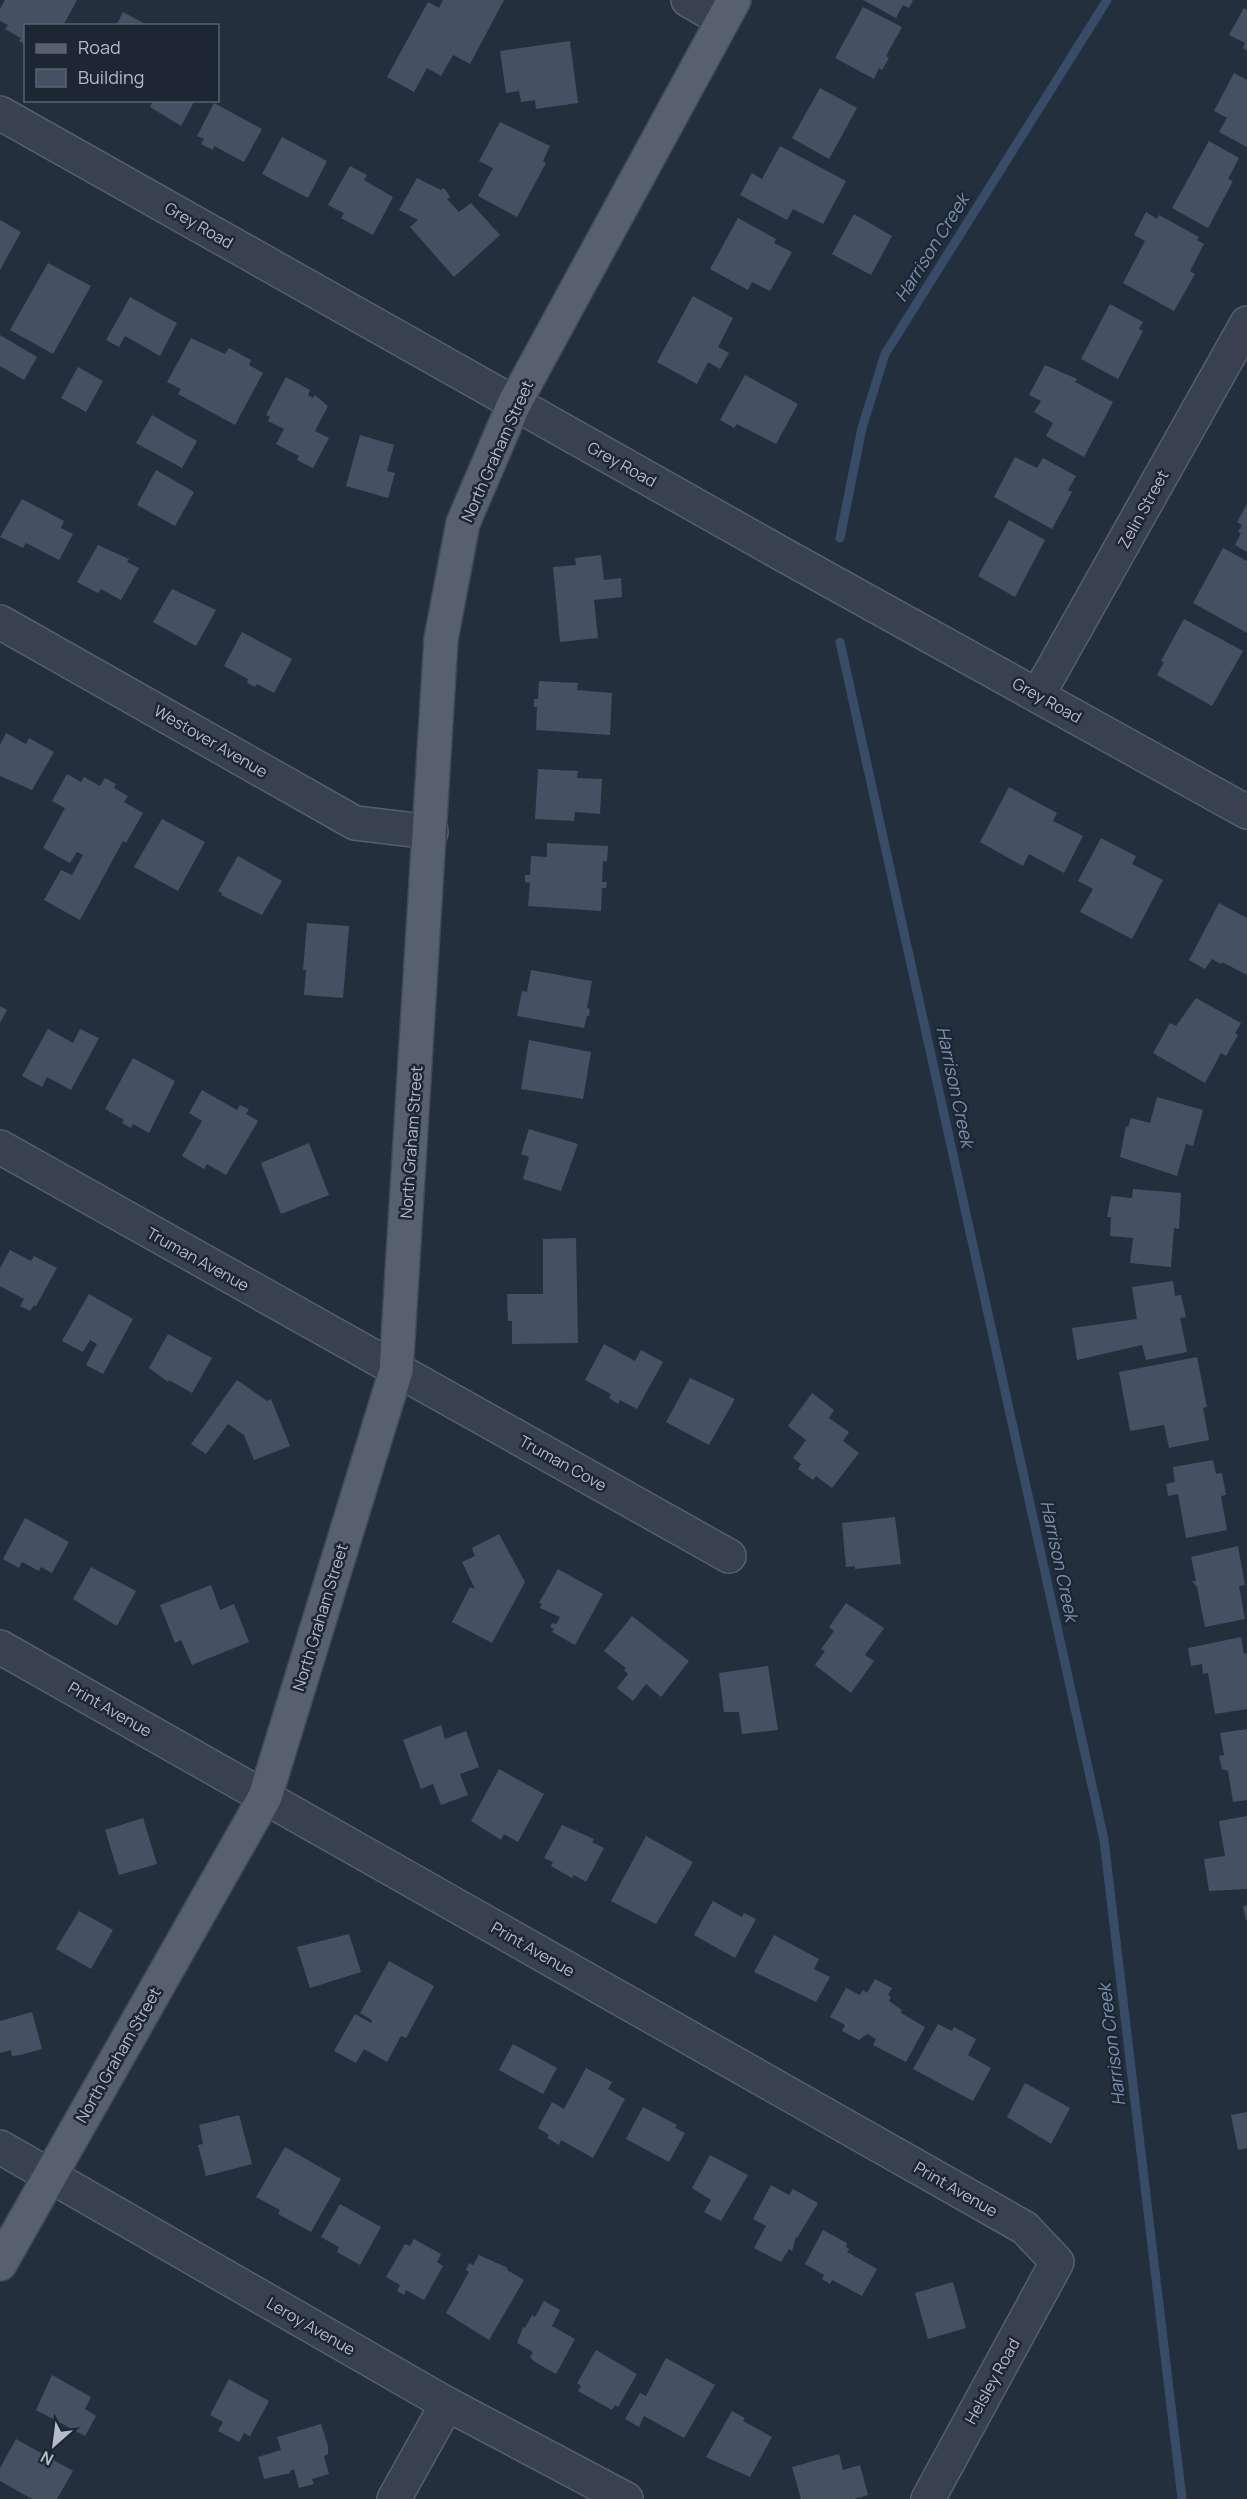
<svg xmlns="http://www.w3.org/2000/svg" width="1247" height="2499" font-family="Manrope,sans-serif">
<rect width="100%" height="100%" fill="#242f3e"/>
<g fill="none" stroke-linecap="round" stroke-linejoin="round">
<!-- stream -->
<g stroke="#394c67" stroke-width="9">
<polyline points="840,538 862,428 885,354 1107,0"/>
<polyline points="840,642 1104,1840 1182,2499"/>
</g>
</g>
<!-- building -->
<g fill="#455162">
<polygon points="5,0 77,0 63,26 26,26 26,45 19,41 21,38 5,29 8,25 0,21 0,9"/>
<polygon points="443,0 504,0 470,64 453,55 441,76 427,68 414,92 387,77 428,2 439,8"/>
<polygon points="863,0 913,0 909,8 903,5 896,18"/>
<polygon points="863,7 902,27 886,56 889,58 882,70 879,68 874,79 835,58"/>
<polygon points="1244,8 1247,10 1247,51 1243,48 1245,43 1229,35"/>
<polygon points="123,12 149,26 116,26"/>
<polygon points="570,41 578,103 536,109 535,100 521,102 519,91 506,93 500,51"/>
<polygon points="1234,73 1247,80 1247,147 1219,132 1227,118 1214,111"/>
<polygon points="820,88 857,108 829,159 792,138"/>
<polygon points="153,100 195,100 181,126 150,107"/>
<polygon points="214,103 262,129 244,162 214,146 213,150 201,144 204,139 197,136"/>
<polygon points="500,122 550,146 543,161 546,163 517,217 478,196 493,168 479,161"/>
<polygon points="282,137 327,161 308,198 262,174"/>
<polygon points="1209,141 1239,158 1228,179 1233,181 1208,228 1172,208"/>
<polygon points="780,146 846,181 823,224 793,209 787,220 740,195 752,173 762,179"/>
<polygon points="350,166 367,175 364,180 393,197 373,235 341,218 344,213 328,205"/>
<polygon points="417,178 441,190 444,188 450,197 447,199 459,212 471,203 500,235 454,277 410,227 418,220 399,210"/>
<polygon points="1146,212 1157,219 1159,215 1199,237 1197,240 1204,244 1190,271 1195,274 1174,311 1123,283 1145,241 1134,235"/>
<polygon points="854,214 892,236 871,275 832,254"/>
<polygon points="738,218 776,239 774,243 792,252 770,291 752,282 748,290 710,269"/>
<polygon points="0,220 21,232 0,270"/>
<polygon points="48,263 91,286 53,354 10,330"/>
<polygon points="693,296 733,318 718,347 729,353 720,369 708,362 697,384 657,362"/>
<polygon points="130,297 177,323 160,356 125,336 119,347 106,340"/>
<polygon points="1110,304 1143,322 1139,329 1143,331 1118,379 1081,359"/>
<polygon points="0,335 37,357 24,380 0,366"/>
<polygon points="191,338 225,354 229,348 251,360 249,365 263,373 235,425 178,394 181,389 167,382"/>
<polygon points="1045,365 1077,379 1075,382 1113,402 1084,457 1046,436 1053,423 1034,412 1041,401 1029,395"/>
<polygon points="78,367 103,381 86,412 61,398"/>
<polygon points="745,375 798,404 776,444 737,424 734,428 720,420"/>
<polygon points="286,377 310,390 308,395 313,398 315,395 328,406 315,431 329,438 313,468 297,460 299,456 276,444 284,429 268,421 270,417 266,415"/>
<polygon points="152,415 197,441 182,468 136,443"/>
<polygon points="360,435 394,445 387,471 395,473 388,498 346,486"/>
<polygon points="1015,457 1037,468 1043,458 1076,476 1068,490 1072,492 1052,529 994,497"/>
<polygon points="156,470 194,492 175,526 137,505"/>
<polygon points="22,499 64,521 61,528 73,534 59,560 26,543 23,548 0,537"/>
<polygon points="1247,504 1247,552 1235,545 1241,533 1238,532 1242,525 1237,522"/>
<polygon points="1009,520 1045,540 1015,597 978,576"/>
<polygon points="98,545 129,559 127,562 139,568 121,600 101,589 98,593 77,582"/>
<polygon points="1223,548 1247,561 1247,633 1193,603"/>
<polygon points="601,555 604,580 621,578 622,597 594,600 598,638 560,642 553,567 576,565 575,558"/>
<polygon points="172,589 216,610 196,646 153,622"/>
<polygon points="1184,619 1243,651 1212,706 1157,675 1164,662 1161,661"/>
<polygon points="242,632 292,659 274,693 257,684 255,687 247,683 248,679 224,666"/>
<polygon points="539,681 578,683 577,690 612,693 610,735 536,730 537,707 534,707 534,699 538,699"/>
<polygon points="6,733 26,744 29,738 54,752 32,790 0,776 0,745"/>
<polygon points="538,769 578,771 577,778 602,779 600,814 575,812 574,821 535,819"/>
<polygon points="67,774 81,782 84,777 100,786 105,778 116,784 114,788 128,796 124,802 143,813 126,843 123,841 80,920 44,900 61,870 72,875 83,855 77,852 70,863 43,848 65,808 52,801"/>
<polygon points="1009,787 1057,813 1053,821 1083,836 1064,873 1029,854 1023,866 980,842"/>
<polygon points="162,819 205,842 178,891 134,867"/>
<polygon points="1101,838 1136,856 1132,864 1163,880 1132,939 1080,912 1093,889 1078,881"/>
<polygon points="547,843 608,846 607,862 603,861 602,882 607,882 606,888 602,888 601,911 528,906 530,883 525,882 525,875 530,875 531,856 547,857"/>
<polygon points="238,856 282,881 262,915 221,895 222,893 218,891"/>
<polygon points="1219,903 1247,918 1247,975 1222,962 1221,964 1212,959 1205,969 1189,960"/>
<polygon points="307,923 349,926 343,998 304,995 306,970 303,970"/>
<polygon points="531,970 592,981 587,1008 590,1009 589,1016 587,1016 584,1028 517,1016 522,991 527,992"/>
<polygon points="1196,998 1241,1023 1235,1033 1238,1035 1226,1056 1221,1053 1205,1083 1153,1053 1170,1023 1176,1026"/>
<polygon points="0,1006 7,1010 0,1023"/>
<polygon points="48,1029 73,1043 80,1029 99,1038 71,1090 47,1077 42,1087 22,1076"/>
<polygon points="529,1040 591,1052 583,1099 521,1089"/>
<polygon points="133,1058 175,1081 149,1133 133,1124 131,1128 122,1123 124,1120 105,1109"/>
<polygon points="202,1090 237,1110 240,1105 249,1109 246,1114 258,1121 226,1175 207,1164 204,1169 182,1156 202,1121 189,1113"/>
<polygon points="1157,1097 1203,1110 1193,1146 1186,1144 1177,1176 1120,1157 1126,1126 1128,1127 1131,1118 1150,1123"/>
<polygon points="529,1129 578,1144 561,1191 523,1179 529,1157 521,1154"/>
<polygon points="309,1143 329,1195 281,1214 261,1163"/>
<polygon points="1133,1189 1181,1193 1179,1229 1174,1228 1171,1267 1130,1263 1133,1238 1110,1236 1111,1217 1107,1217 1111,1196 1132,1198"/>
<polygon points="576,1238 578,1343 512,1344 512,1321 508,1321 507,1294 543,1294 543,1239"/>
<polygon points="10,1250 31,1261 34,1256 57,1268 36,1306 34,1305 30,1311 20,1306 24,1299 0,1286 0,1268"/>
<polygon points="1173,1281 1175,1296 1181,1295 1186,1317 1180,1318 1187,1352 1146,1360 1142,1345 1077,1360 1072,1328 1137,1319 1132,1287"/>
<polygon points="89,1294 133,1319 103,1374 86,1365 97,1344 90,1340 83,1352 62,1341"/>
<polygon points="168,1334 212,1358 192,1393 169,1380 168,1382 149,1368"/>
<polygon points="604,1344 635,1361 641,1350 663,1362 637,1409 620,1400 618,1404 609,1398 611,1394 585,1380"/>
<polygon points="1197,1357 1207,1407 1203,1408 1209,1440 1169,1448 1164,1425 1130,1431 1119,1372"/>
<polygon points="690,1378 735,1399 709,1445 666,1422"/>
<polygon points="237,1380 267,1401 271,1399 290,1446 254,1460 244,1435 228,1424 206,1454 191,1444"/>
<polygon points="812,1393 834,1410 829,1418 849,1432 843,1441 859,1453 832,1488 816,1476 813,1480 798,1469 801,1464 793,1458 806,1440 788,1426"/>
<polygon points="1213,1460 1216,1474 1222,1473 1226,1495 1221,1496 1227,1530 1186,1538 1178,1494 1168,1496 1166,1484 1175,1482 1173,1467"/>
<polygon points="895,1517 901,1564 855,1569 855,1566 846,1567 842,1523"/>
<polygon points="25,1518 69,1542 52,1573 41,1567 39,1571 22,1562 19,1568 3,1559"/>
<polygon points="499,1534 525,1582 492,1643 452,1622 470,1587 475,1589 462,1562 475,1556 472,1548"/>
<polygon points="1238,1546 1245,1585 1239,1586 1245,1619 1205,1627 1197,1587 1192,1581 1196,1581 1191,1557"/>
<polygon points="91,1567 136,1591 117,1626 73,1599"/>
<polygon points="558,1569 603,1594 575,1645 552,1632 554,1629 550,1627 552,1623 556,1624 560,1617 540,1608 542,1604 539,1603"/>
<polygon points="211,1585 220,1610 234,1604 249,1642 192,1665 181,1640 175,1643 160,1605"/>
<polygon points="846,1603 884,1628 865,1655 874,1661 851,1693 815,1665 825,1651 821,1649 834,1631 829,1627"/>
<polygon points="632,1616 689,1661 661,1697 646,1684 633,1701 617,1688 628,1674 624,1670 626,1668 604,1651"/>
<polygon points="1241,1637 1244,1654 1247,1653 1247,1709 1215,1714 1208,1673 1203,1674 1202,1664 1191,1666 1188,1648"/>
<polygon points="768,1666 778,1730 742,1734 739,1712 724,1712 719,1673"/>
<polygon points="441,1725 445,1739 466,1731 479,1767 460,1774 468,1795 441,1805 433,1784 421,1789 403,1740"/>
<polygon points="1247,1729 1247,1800 1233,1802 1228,1771 1222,1769 1219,1756 1224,1755 1220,1733"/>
<polygon points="499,1769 544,1794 518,1842 504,1834 501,1840 471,1821"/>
<polygon points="1247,1816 1247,1889 1209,1891 1204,1859 1225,1856 1219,1821"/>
<polygon points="143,1818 157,1864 119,1875 105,1830"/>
<polygon points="562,1825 594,1839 592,1842 604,1848 586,1882 574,1875 572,1878 551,1866 553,1862 544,1858"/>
<polygon points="646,1836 693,1862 656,1924 611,1901"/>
<polygon points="713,1901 742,1917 744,1913 756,1919 735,1958 694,1935"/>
<polygon points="1247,1905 1247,1920 1246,1920 1243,1906"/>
<polygon points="79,1911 113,1930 91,1969 56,1949"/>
<polygon points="349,1934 361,1972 310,1988 297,1947"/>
<polygon points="774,1935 819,1959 814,1969 830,1977 816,2002 754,1972"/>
<polygon points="389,1961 434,1986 406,2038 401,2036 387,2062 364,2049 356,2063 334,2051 355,2014 371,2023 372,2020 360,2013"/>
<polygon points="875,1979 892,1988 888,1995 891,1997 889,2001 902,2010 901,2013 925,2027 906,2062 873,2045 876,2039 867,2034 859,2040 842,2031 845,2025 830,2017 846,1988 860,1995 863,1990 867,1993"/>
<polygon points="32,2012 42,2049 20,2055 12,2056 11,2050 0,2053 0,2021"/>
<polygon points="938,2024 952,2031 954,2027 976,2039 968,2055 991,2068 973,2101 913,2069"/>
<polygon points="513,2044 557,2068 543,2094 499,2070"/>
<polygon points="586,2068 612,2082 608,2089 625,2099 593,2158 561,2140 559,2145 547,2138 549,2135 538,2128 552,2102 564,2109"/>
<polygon points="1025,2083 1070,2108 1051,2144 1007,2117"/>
<polygon points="643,2107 677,2125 675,2128 685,2133 669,2162 626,2139"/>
<polygon points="1247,2112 1247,2148 1238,2150 1231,2115"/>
<polygon points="239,2115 252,2164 206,2176 198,2145 203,2144 199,2125"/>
<polygon points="285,2147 341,2179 311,2232 278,2214 280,2210 256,2197"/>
<polygon points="710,2155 748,2175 721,2221 704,2212 711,2200 692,2188"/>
<polygon points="771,2185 789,2195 793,2189 818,2203 797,2238 796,2237 792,2251 789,2249 781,2262 754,2248 766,2226 753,2219"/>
<polygon points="340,2204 381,2227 360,2265 337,2252 339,2247 321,2237"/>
<polygon points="823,2230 847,2243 846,2247 849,2249 847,2252 877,2269 862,2296 832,2280 830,2284 822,2279 824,2275 805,2264"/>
<polygon points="414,2239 441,2254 437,2262 443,2266 424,2300 406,2290 404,2295 397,2291 400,2285 386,2277 405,2244 410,2246"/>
<polygon points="479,2255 508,2268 507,2270 524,2280 489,2340 446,2313 469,2272 466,2270 469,2263 473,2265"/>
<polygon points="953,2282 966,2328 928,2339 915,2293"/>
<polygon points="544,2301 560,2310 552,2326 575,2339 556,2374 535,2362 530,2357 533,2352 517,2343 523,2327 525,2328 532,2315 535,2317"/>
<polygon points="596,2350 637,2374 618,2407 615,2405 612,2410 578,2391 581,2386 577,2383"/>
<polygon points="666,2358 715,2385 684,2438 644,2416 639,2427 625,2419 640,2393 646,2396"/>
<polygon points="52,2375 91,2397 85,2409 96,2416 85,2436 36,2410"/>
<polygon points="229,2379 269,2401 250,2436 244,2433 239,2442 218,2431 223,2422 210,2415"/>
<polygon points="732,2411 745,2418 743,2421 772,2437 750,2477 706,2457"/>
<polygon points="321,2424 328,2446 328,2454 324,2456 329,2474 312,2479 314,2484 299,2488 294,2469 290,2471 290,2473 264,2479 258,2457 281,2450 277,2437"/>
<polygon points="16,2439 73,2471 57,2499 32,2499 0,2481 0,2468"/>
<polygon points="839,2454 843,2470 860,2465 868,2495 854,2499 801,2499 792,2467"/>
</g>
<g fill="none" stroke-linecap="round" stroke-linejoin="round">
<defs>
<g id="minor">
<polyline points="688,0 723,20"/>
<polyline points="0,113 782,554 1247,812"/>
<polyline points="0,622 355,823 431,832"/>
<polyline points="1038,695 1247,323"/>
<polyline points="0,1147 729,1556"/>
<polyline points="0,1647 1025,2228 1057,2262 928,2499"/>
<polyline points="0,2147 447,2404 626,2499"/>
<polyline points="394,2499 447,2404"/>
</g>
<polyline id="major" points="0,2264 265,1797 396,1371 441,639 463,523 514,404 734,0"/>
</defs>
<!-- minor casing -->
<use href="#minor" stroke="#565f6c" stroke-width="36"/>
<!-- major casing -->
<use href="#major" stroke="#414a57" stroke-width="36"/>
<!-- minor -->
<use href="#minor" stroke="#38414e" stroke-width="33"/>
<!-- major -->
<use href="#major" stroke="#56606e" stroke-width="33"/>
</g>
<g text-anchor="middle" stroke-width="5" stroke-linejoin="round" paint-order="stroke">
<!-- street labels -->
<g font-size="16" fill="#b4bcc9" stroke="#1d2633">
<text transform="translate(199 225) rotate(30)" y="6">Grey Road</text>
<text transform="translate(497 451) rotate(-66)" y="6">North Graham Street</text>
<text transform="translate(622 464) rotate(29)" y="6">Grey Road</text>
<text transform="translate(1143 509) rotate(-61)" y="6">Zelin Street</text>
<text transform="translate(1047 700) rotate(29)" y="6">Grey Road</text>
<text transform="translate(211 741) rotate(30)" y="6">Westover Avenue</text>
<text transform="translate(411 1142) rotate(-86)" y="6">North Graham Street</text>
<text transform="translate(198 1259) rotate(29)" y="6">Truman Avenue</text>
<text transform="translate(563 1463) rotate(29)" y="6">Truman Cove</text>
<text transform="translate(320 1617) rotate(-73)" y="6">North Graham Street</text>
<text transform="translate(110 1709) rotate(30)" y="6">Print Avenue</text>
<text transform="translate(533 1949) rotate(30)" y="6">Print Avenue</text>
<text transform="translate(118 2055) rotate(-60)" y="6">North Graham Street</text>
<text transform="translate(956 2189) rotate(30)" y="6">Print Avenue</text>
<text transform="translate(311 2326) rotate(30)" y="6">Leroy Avenue</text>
<text transform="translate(992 2381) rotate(-61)" y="6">Helsley Road</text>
</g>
<!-- water labels -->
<g font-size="18" font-style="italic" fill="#7c92b1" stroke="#1d2633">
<text transform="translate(932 248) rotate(-58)" y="6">Harrison Creek</text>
<text transform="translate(955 1087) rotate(78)" y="6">Harrison Creek</text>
<text transform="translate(1059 1561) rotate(78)" y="6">Harrison Creek</text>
<text transform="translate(1112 2045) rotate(-97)" y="6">Harrison Creek</text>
</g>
</g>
<!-- legend -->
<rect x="24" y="24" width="195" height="78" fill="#1d2633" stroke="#59626f" stroke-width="1.5"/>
<rect x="36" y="44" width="30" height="9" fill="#56606e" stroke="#59626f" stroke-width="1.5"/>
<text x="78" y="54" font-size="18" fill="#b4bcc9">Road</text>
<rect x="36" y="69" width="30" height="18" fill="#455162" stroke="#59626f" stroke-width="1.5"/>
<text x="78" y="84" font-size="18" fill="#b4bcc9">Building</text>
<!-- north arrow -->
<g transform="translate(54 2445) rotate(208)" stroke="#1d2633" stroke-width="4.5" paint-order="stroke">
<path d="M0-4.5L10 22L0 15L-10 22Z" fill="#b4bcc9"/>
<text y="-9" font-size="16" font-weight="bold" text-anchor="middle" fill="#b4bcc9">N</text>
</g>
</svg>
